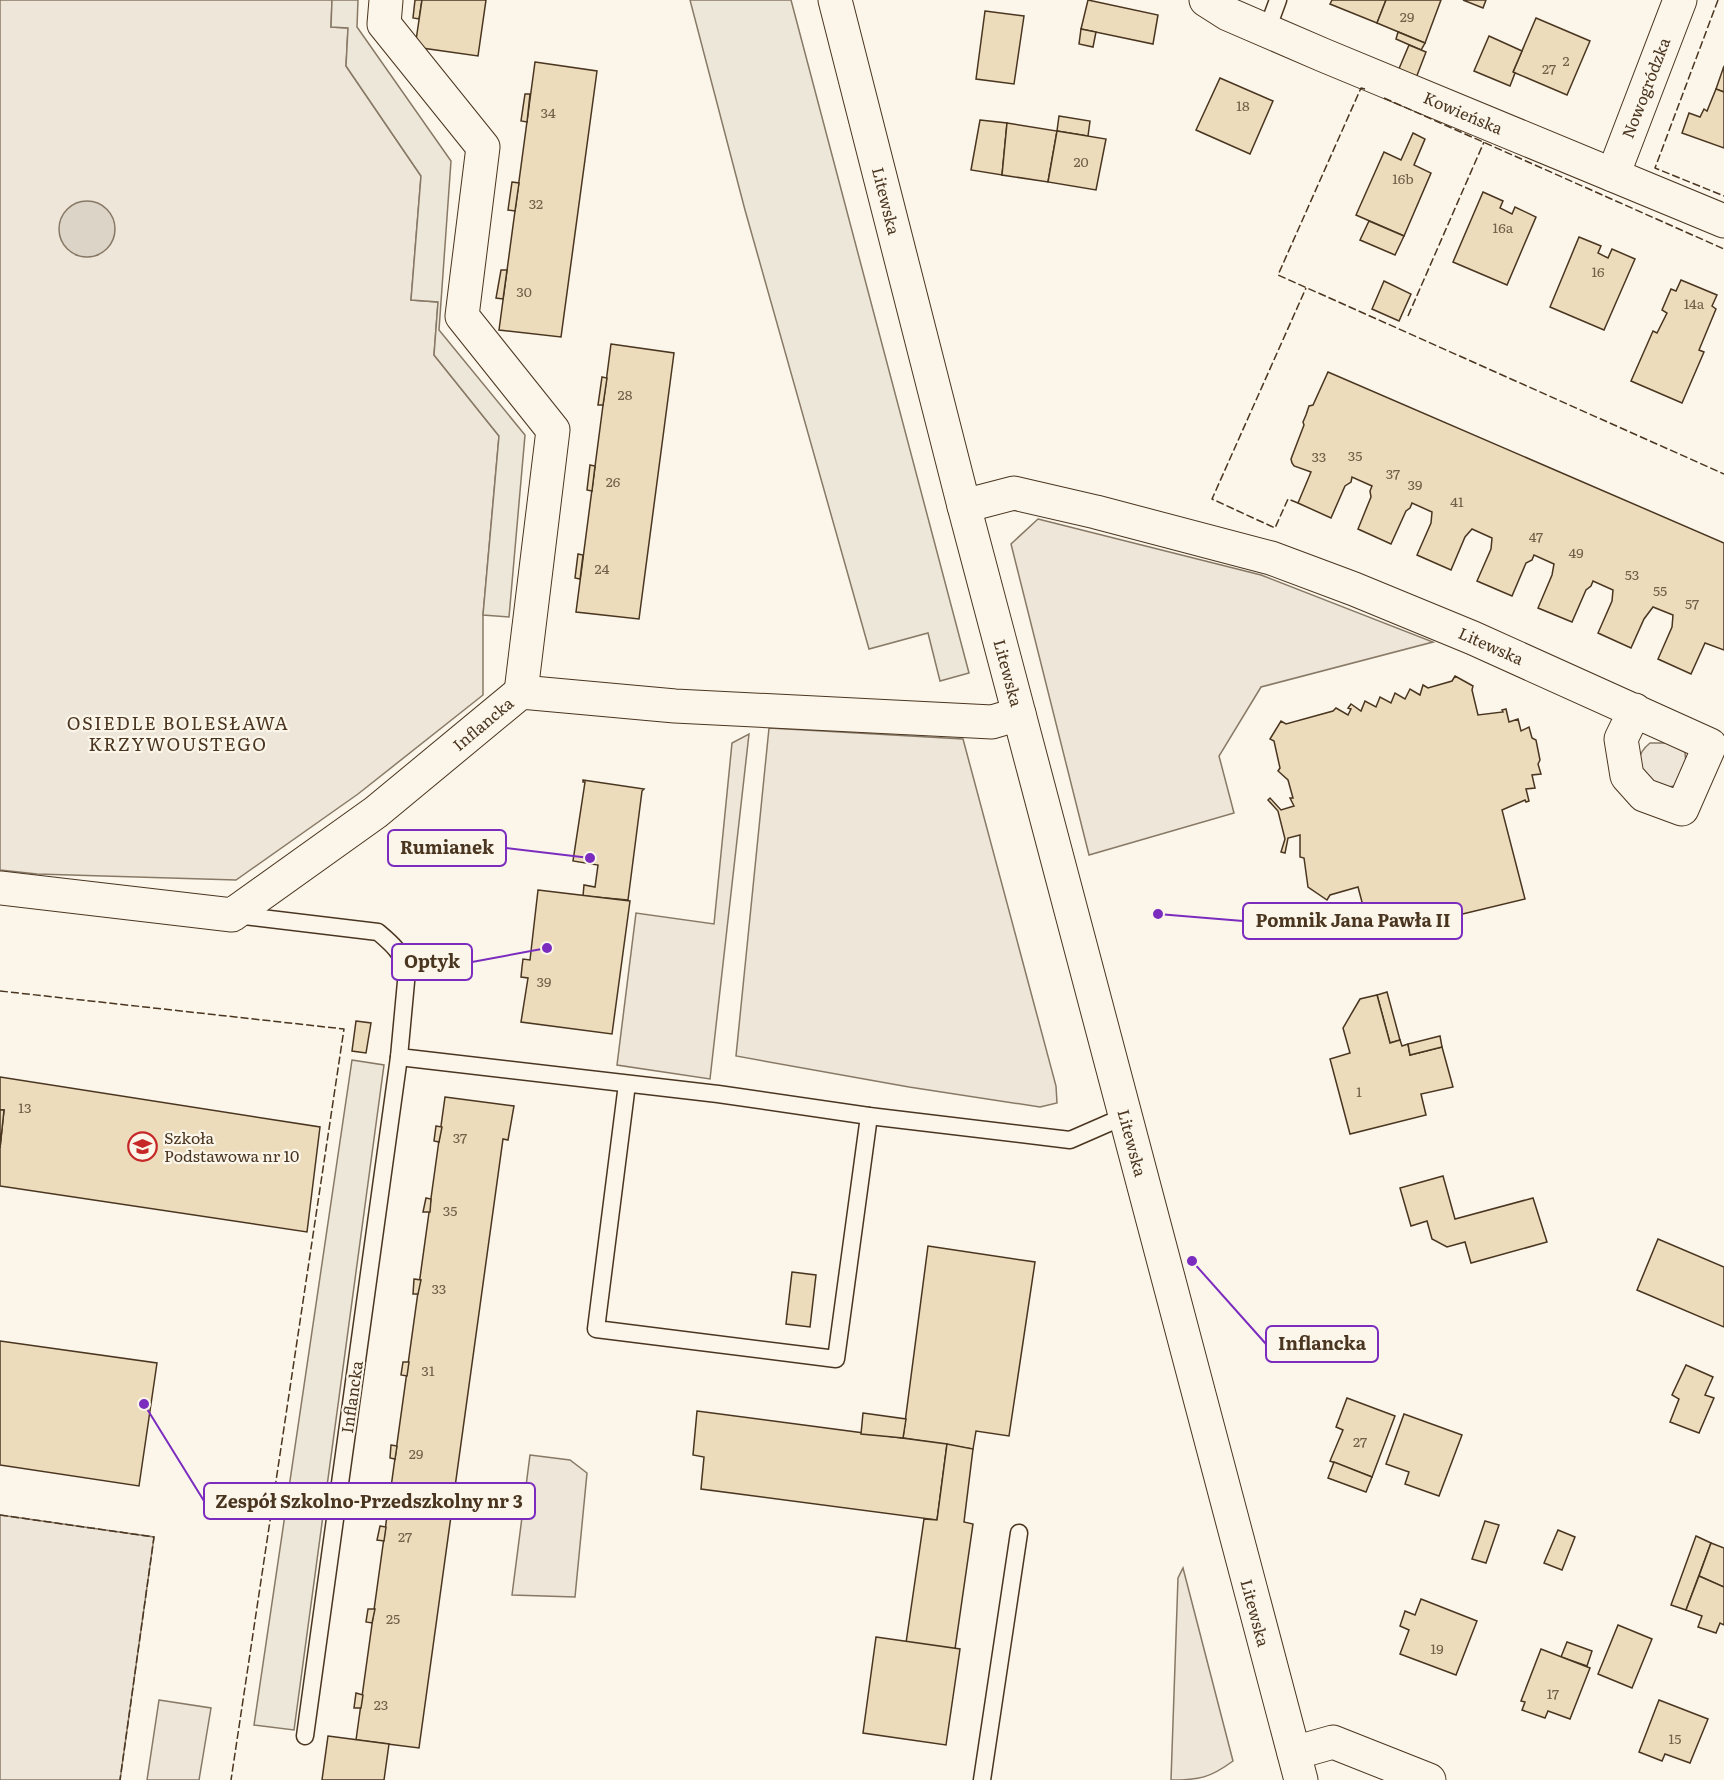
<svg xmlns="http://www.w3.org/2000/svg" width="1724" height="1780" font-family="Literata,serif">
<rect width="100%" height="100%" fill="#fbf6e9"/>
<!-- green -->
<g fill="#ede6d9" stroke="#887966" stroke-width="1.5">
<polygon points="0,0 332,0 331,27 348,28 346,66 421,176 411,300 438,302 434,355 499,436 483,615 483,695 358,794 236,880 37,874 0,870"/>
<polygon points="1038,519 1261,575 1433,642 1261,687 1219,756 1234,813 1089,855 1011,544"/>
<polygon points="769,728 963,739 1056,1086 1057,1103 1040,1107 909,1087 736,1056"/>
<polygon points="749,734 710,1079 617,1065 636,913 714,924 732,743"/>
<path d="M1650 743H1668L1685 752 1686 764 1674 786C1669 787 1661 789 1655 786 1654 785 1650 781 1649 779 1638 765 1635 755 1650 743Z"/>
<polygon points="530,1455 570,1460 587,1473 575,1597 512,1595"/>
<polygon points="0,1515 154,1537 120,1780 0,1780"/>
<path d="M1183 1568 1233 1761C1210 1778 1199 1780 1171 1780L1178 1578Z"/>
<polygon points="159,1700 211,1708 199,1780 147,1780"/>
</g>
<!-- parking -->
<g fill="#ede7d9" stroke="#887966" stroke-width="1.5">
<polygon points="332,0 358,0 357,27 451,161 439,330 525,435 509,617 483,615 499,436 434,355 438,302 411,300 421,176 346,66 348,28 331,27"/>
<polygon points="690,0 791,0 969,673 940,681 928,633 869,649 745,210"/>
<polygon points="352,1060 384,1065 294,1730 254,1725"/>
</g>
<!-- water -->
<circle fill="#dcd4c6" stroke="#887966" stroke-width="1.5" cx="87" cy="229" r="28"/>
<!-- building -->
<g fill="#ecdcbc" stroke="#4a3520" stroke-width="1.5">
<polygon points="415,0 422,0 419,19 413,18"/>
<polygon points="422,0 486,0 478,56 415,47"/>
<polygon points="1088,0 1158,15 1153,44 1081,29"/>
<polygon points="1332,0 1386,0 1377,23 1330,4"/>
<polygon points="1386,0 1441,0 1425,43 1377,23"/>
<polygon points="1463,0 1486,0 1483,8"/>
<polygon points="985,11 1024,16 1014,84 976,79"/>
<polygon points="1536,18 1590,41 1567,95 1513,72"/>
<polygon points="1081,29 1096,32 1093,47 1079,44"/>
<polygon points="1398,32 1425,43 1421,50 1396,39"/>
<polygon points="1489,36 1522,51 1513,72 1515,73 1510,86 1474,71"/>
<polygon points="1409,45 1426,52 1416,78 1398,71"/>
<polygon points="535,62 597,71 561,337 499,330"/>
<polygon points="1724,66 1724,92 1716,89"/>
<polygon points="1220,78 1273,101 1250,154 1196,130"/>
<polygon points="1716,89 1724,92 1724,148 1682,133 1689,113 1700,117 1704,109 1707,111"/>
<polygon points="525,94 530,94 527,122 521,121"/>
<polygon points="1059,116 1090,121 1088,136 1057,131"/>
<polygon points="980,120 1007,123 1002,175 971,170"/>
<polygon points="1007,123 1057,131 1048,182 1002,175"/>
<polygon points="1057,131 1106,139 1096,190 1048,182"/>
<polygon points="1413,133 1425,139 1414,165 1431,173 1404,236 1356,215 1384,152 1401,160"/>
<polygon points="512,182 519,183 515,211 508,210"/>
<polygon points="1483,192 1503,201 1500,208 1512,214 1515,207 1536,217 1507,285 1453,262"/>
<polygon points="1369,221 1404,236 1395,255 1360,240"/>
<polygon points="1579,237 1601,246 1598,253 1608,258 1612,249 1635,259 1604,330 1550,307"/>
<polygon points="501,270 507,270 503,299 496,298"/>
<polygon points="1681,280 1717,295 1712,306 1716,309 1699,350 1704,352 1682,403 1631,381 1653,331 1657,333 1667,313 1662,310 1671,289 1676,291"/>
<polygon points="1384,281 1411,294 1399,321 1372,309"/>
<polygon points="611,344 674,353 639,619 576,612"/>
<polygon points="1328,372 1724,543 1724,650 1705,643 1691,674 1658,659 1672,627 1673,615 1653,607 1644,619 1631,648 1598,633 1612,601 1613,590 1593,581 1591,586 1586,590 1572,622 1538,608 1552,575 1554,564 1534,555 1532,560 1526,563 1512,596 1477,581 1491,549 1492,538 1472,529 1465,537 1451,570 1417,555 1431,523 1432,512 1412,503 1410,508 1406,511 1391,544 1358,529 1371,497 1370,491 1372,486 1352,477 1351,482 1345,486 1331,518 1298,503 1311,472 1294,466 1292,463 1291,459 1304,425 1303,422 1306,415 1309,406 1313,405"/>
<polygon points="602,377 607,378 603,405 598,405"/>
<polygon points="590,465 595,466 592,491 587,490"/>
<polygon points="578,554 583,555 580,579 575,578"/>
<polygon points="1455,676 1473,686 1472,690 1478,715 1503,712 1502,710 1506,709 1509,722 1518,719 1521,731 1529,727 1532,738 1536,740 1540,760 1538,764 1541,774 1532,775 1535,788 1526,789 1529,801 1526,802 1525,800 1502,810 1525,899 1371,936 1358,887 1330,895 1327,900 1308,887 1304,858 1300,857 1300,835 1288,838 1285,853 1281,852 1285,839 1278,811 1268,800 1270,798 1281,810 1294,806 1290,798 1293,798 1288,780 1278,771 1280,768 1274,741 1270,739 1281,721 1286,724 1333,711 1336,708 1348,715 1351,709 1348,708 1351,704 1361,711 1365,701 1376,707 1380,697 1391,703 1395,693 1405,699 1410,689 1420,695 1423,685 1428,688 1452,681"/>
<polygon points="583,780 644,789 642,791 628,900 583,896 584,885 595,887 598,865 573,861 585,782 583,782"/>
<polygon points="538,890 630,901 612,1034 521,1022 528,978 521,977 522,967 523,959 530,960"/>
<polygon points="1387,992 1400,1040 1390,1043 1377,995"/>
<polygon points="1377,995 1390,1043 1400,1040 1402,1046 1408,1044 1410,1055 1442,1047 1453,1087 1421,1094 1426,1115 1350,1134 1330,1059 1350,1053 1343,1028 1360,999"/>
<polygon points="356,1021 371,1023 366,1053 352,1051"/>
<polygon points="1440,1036 1442,1047 1410,1055 1408,1044"/>
<polygon points="0,1077 320,1127 307,1232 0,1186 0,1148 4,1110 0,1110"/>
<polygon points="445,1097 514,1106 508,1140 503,1139 419,1748 356,1740"/>
<polygon points="0,1110 4,1110 0,1148"/>
<polygon points="436,1126 442,1127 439,1142 434,1141"/>
<polygon points="1443,1176 1455,1219 1533,1198 1547,1242 1471,1263 1465,1242 1447,1247 1432,1239 1427,1221 1411,1226 1400,1188"/>
<polygon points="426,1198 431,1199 430,1212 423,1212"/>
<polygon points="1658,1239 1724,1267 1724,1327 1637,1290"/>
<polygon points="928,1246 1035,1262 1009,1436 976,1431 973,1449 903,1438"/>
<polygon points="792,1272 816,1275 810,1327 786,1324"/>
<polygon points="414,1279 421,1280 418,1294 413,1294"/>
<polygon points="0,1341 157,1363 139,1486 0,1465"/>
<polygon points="403,1362 409,1362 407,1376 401,1375"/>
<polygon points="1686,1365 1713,1377 1705,1395 1714,1398 1699,1433 1670,1422 1679,1399 1672,1395"/>
<polygon points="1347,1398 1395,1416 1372,1477 1330,1461 1343,1430 1336,1427"/>
<polygon points="697,1411 947,1444 937,1520 701,1489 704,1457 693,1455"/>
<polygon points="863,1413 906,1419 903,1438 861,1434"/>
<polygon points="1404,1414 1462,1435 1439,1496 1405,1484 1409,1472 1386,1464"/>
<polygon points="947,1444 973,1449 964,1522 973,1524 955,1649 906,1643 924,1519 937,1520"/>
<polygon points="391,1445 397,1446 395,1459 390,1458"/>
<polygon points="1334,1462 1372,1477 1366,1492 1328,1478"/>
<polygon points="1485,1521 1499,1525 1486,1563 1472,1559"/>
<polygon points="380,1526 386,1527 384,1541 377,1540"/>
<polygon points="1558,1530 1575,1537 1562,1570 1544,1563"/>
<polygon points="1696,1536 1711,1543 1686,1610 1671,1605"/>
<polygon points="1711,1543 1724,1548 1724,1587 1699,1576"/>
<polygon points="1699,1576 1724,1587 1724,1625 1720,1623 1716,1633 1698,1627 1702,1616 1686,1610"/>
<polygon points="1421,1599 1477,1621 1456,1675 1400,1654 1409,1630 1400,1626 1405,1611 1415,1615"/>
<polygon points="368,1609 375,1609 372,1623 366,1622"/>
<polygon points="1618,1625 1652,1639 1632,1688 1598,1674"/>
<polygon points="876,1637 960,1649 946,1745 863,1733"/>
<polygon points="1567,1642 1592,1651 1587,1666 1561,1657"/>
<polygon points="1541,1649 1590,1668 1570,1719 1548,1711 1545,1718 1522,1710 1525,1702 1521,1701"/>
<polygon points="356,1693 363,1695 361,1708 354,1708"/>
<polygon points="1659,1700 1708,1719 1690,1763 1665,1754 1662,1761 1639,1752"/>
<polygon points="328,1736 389,1744 384,1780 322,1780"/>
</g>
<g fill="none" stroke-linecap="round" stroke-linejoin="round">
<defs>
<g id="service">
<polyline points="1267,30 1278,0"/>
<path d="M236 915 378 932C391 943 403 953 407 971L399 1057 718 1094 869 1116 1070 1140 1125 1116"/>
<polyline points="627,1084 596,1329 836,1359 869,1116"/>
<polyline points="305,1736 399,1057"/>
<polyline points="982,1780 1019,1533"/>
</g>
<g id="minor">
<polyline points="386,0 384,24 483,147 462,316 553,430 521,692"/>
<polyline points="1206,0 1228,14 1323,55 1724,221"/>
<polyline points="1613,175 1680,0"/>
<polyline points="964,506 1014,493 1096,512 1271,558 1354,589 1473,638 1710,745 1682,809 1644,795 1627,776 1621,739 1635,710"/>
<polyline points="0,888 232,915 376,812 521,692 675,706 992,722 1019,714"/>
<polyline points="1294,1753 1333,1742 1429,1780"/>
</g>
<polyline id="tertiary" points="835,0 964,506 1301,1780"/>
</defs>
<!-- service casing -->
<use href="#service" stroke="#4a3520" stroke-width="19"/>
<!-- minor casing -->
<use href="#minor" stroke="#4a3520" stroke-width="35"/>
<!-- tertiary casing -->
<use href="#tertiary" stroke="#4a3520" stroke-width="35"/>
<!-- service -->
<use href="#service" stroke="#fbf6e9" stroke-width="16"/>
<!-- minor -->
<use href="#minor" stroke="#fbf6e9" stroke-width="33"/>
<!-- tertiary -->
<use href="#tertiary" stroke="#fbf6e9" stroke-width="33"/>
<!-- fence -->
<g stroke="#4a3520" stroke-width="1.5" stroke-dasharray="8 3" stroke-linecap="butt">
<polyline points="1718,0 1655,168 1724,196"/>
<polyline points="1365,89 1361,88 1278,275 1724,474"/>
<polyline points="1384,98 1724,249"/>
<polyline points="1408,316 1484,142"/>
<polyline points="1298,503 1288,499 1275,528 1212,499 1306,288"/>
<polyline points="0,991 344,1029 231,1780"/>
<polyline points="0,1515 154,1537 120,1780"/>
</g>
</g>
<!-- icons -->
<defs>
<symbol id="school-ring" viewBox="-11 -11 22 22"><circle r="9.5" fill="#fbf6e9" stroke="#c62828" stroke-width="1.5"/><path d="M0-5L7-2L0 1L-7-2ZM-4 1L0 2.5L4 1V4Q0 6-4 4Z" fill="#c62828"/></symbol>
</defs>
<g fill-rule="evenodd">
<use href="#school-ring" x="126" y="1130" width="33" height="33"/>
</g>
<g text-anchor="middle" stroke-width="4.5" stroke-linejoin="round" paint-order="stroke">
<!-- number labels -->
<g font-size="14" fill="#725f47">
<text x="1407" y="22">29</text>
<text x="1566" y="66">2</text>
<text x="1549" y="74">27</text>
<text x="1243" y="111">18</text>
<text x="548" y="118">34</text>
<text x="1081" y="167">20</text>
<text x="1403" y="184">16b</text>
<text x="536" y="209">32</text>
<text x="1503" y="233">16a</text>
<text x="1598" y="277">16</text>
<text x="524" y="297">30</text>
<text x="1694" y="309">14a</text>
<text x="625" y="400">28</text>
<text x="1355" y="461">35</text>
<text x="1319" y="462">33</text>
<text x="1393" y="479">37</text>
<text x="613" y="487">26</text>
<text x="1415" y="490">39</text>
<text x="1457" y="507">41</text>
<text x="1536" y="542">47</text>
<text x="1576" y="558">49</text>
<text x="602" y="574">24</text>
<text x="1632" y="580">53</text>
<text x="1660" y="596">55</text>
<text x="1692" y="609">57</text>
<text x="544" y="987">39</text>
<text x="1359" y="1097">1</text>
<text x="25" y="1113">13</text>
<text x="460" y="1143">37</text>
<text x="450" y="1216">35</text>
<text x="439" y="1294">33</text>
<text x="428" y="1376">31</text>
<text x="1360" y="1447">27</text>
<text x="416" y="1459">29</text>
<text x="405" y="1542">27</text>
<text x="393" y="1624">25</text>
<text x="1437" y="1654">19</text>
<text x="1553" y="1699">17</text>
<text x="381" y="1710">23</text>
<text x="1675" y="1744">15</text>
</g>
<!-- street labels -->
<g font-size="16" fill="#4a3520" stroke="#fbf6e9">
<text transform="translate(1646 88) rotate(-69)" y="6">Nowogródzka</text>
<text transform="translate(1463 113) rotate(23)" y="6">Kowieńska</text>
<text transform="translate(886 201) rotate(76)" y="6">Litewska</text>
<text transform="translate(1491 646) rotate(24)" y="6">Litewska</text>
<text transform="translate(1008 673) rotate(75)" y="6">Litewska</text>
<text transform="translate(483 724) rotate(-40)" y="6">Inflancka</text>
<text transform="translate(1132 1143) rotate(75)" y="6">Litewska</text>
<text transform="translate(352 1397) rotate(-82)" y="6">Inflancka</text>
<text transform="translate(1255 1613) rotate(75)" y="6">Litewska</text>
</g>
<!-- poi labels -->
<g font-size="16" fill="#4a3520" stroke="#fbf6e9" text-anchor="start">
<text x="164" y="1144">Szkoła<tspan x="164" dy="18">Podstawowa nr 10</tspan></text>
</g>
<!-- neighbourhood labels -->
<g font-size="18" letter-spacing="1.5" fill="#4a3520" stroke="#fbf6e9">
<text x="178" y="730">OSIEDLE BOLESŁAWA<tspan x="178" dy="21">KRZYWOUSTEGO</tspan></text>
</g>
</g>
<!-- callouts -->
<path fill="none" stroke="#7b2cbf" stroke-width="2" d="M590 858L506 848M1158 914L1243 921M547 948L472 962M1192 1261L1266 1344M144 1404L204 1501"/>
<g fill="#7b2cbf" stroke="#fbf6e9" stroke-width="2">
<circle cx="590" cy="858" r="6"/>
<circle cx="1158" cy="914" r="6"/>
<circle cx="547" cy="948" r="6"/>
<circle cx="1192" cy="1261" r="6"/>
<circle cx="144" cy="1404" r="6"/>
</g>
<g fill="#fbf6e9" stroke="#7b2cbf" stroke-width="2">
<rect x="388" y="830" width="118" height="36" rx="6"/>
<rect x="1243" y="903" width="219" height="36" rx="6"/>
<rect x="392" y="944" width="80" height="36" rx="6"/>
<rect x="1266" y="1326" width="112" height="36" rx="6"/>
<rect x="204" y="1483" width="331" height="36" rx="6"/>
</g>
<g font-size="18" text-anchor="middle" font-weight="bold" fill="#4a3520">
<text x="447" y="854">Rumianek</text>
<text x="1353" y="927">Pomnik Jana Pawła II</text>
<text x="432" y="968">Optyk</text>
<text x="1322" y="1350">Inflancka</text>
<text x="369" y="1508">Zespół Szkolno-Przedszkolny nr 3</text>
</g>
</svg>
